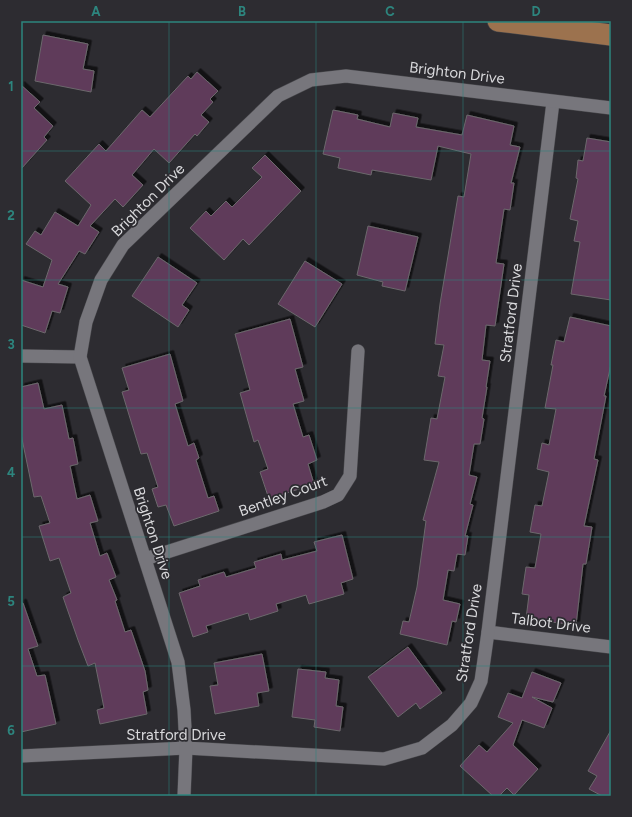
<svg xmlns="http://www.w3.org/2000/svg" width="632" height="817" font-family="Figtree,sans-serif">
<defs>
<filter id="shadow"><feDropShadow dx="3.5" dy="-3.5" stdDeviation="0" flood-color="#0009"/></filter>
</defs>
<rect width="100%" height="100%" fill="#2d2c31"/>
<!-- building -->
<g fill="#5e3a5a" stroke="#6c686c" filter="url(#shadow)">
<polygon points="43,35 88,44 83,69 94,71 91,92 35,81"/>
<polygon points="197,72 218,91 210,99 213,102 201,115 209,122 197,136 195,134 169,163 154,149 132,175 143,185 123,207 115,199 90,226 99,232 85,254 79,251 58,284 68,287 60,313 52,311 45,333 21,325 21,280 43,287 52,260 26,244 35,231 41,235 55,212 78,226 91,205 65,181 99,144 106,151 142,110 150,117 188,76 191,79"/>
<polygon points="21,85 40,102 34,108 53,126 44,137 47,140 21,169"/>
<polygon points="333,110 358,115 357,119 390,127 393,113 418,118 416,127 462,135 467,115 514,126 510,145 520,147 511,183 514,183 510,210 504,209 496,263 504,264 495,326 486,325 482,360 490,361 486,387 487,387 482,418 484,419 480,444 474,444 469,475 477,477 470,504 473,505 465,536 468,536 465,555 457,554 454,571 448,570 443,600 460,604 456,622 452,621 447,645 400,634 403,621 409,622 417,587 426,521 423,520 439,462 424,460 431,418 437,419 445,377 438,376 444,345 435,344 440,304 458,196 464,197 471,154 438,146 431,180 372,170 371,175 338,168 340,158 323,154"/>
<polygon points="587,138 611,142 611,300 571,294 580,242 574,241 578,221 570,219 578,179 576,178 578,160 583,161"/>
<polygon points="265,155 301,191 249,245 243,239 224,260 190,228 206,211 211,216 226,201 232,207 262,177 252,168"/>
<polygon points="368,226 418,237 405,291 382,286 383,282 357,275"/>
<polygon points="158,257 197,283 182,305 189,310 178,327 132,296"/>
<polygon points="305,261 342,284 315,327 278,304"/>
<polygon points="570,317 611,326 611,364 604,396 606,396 594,459 598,460 584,526 592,527 586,564 583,564 576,625 526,619 529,595 522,594 526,567 535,568 541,534 530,532 535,505 542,506 549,472 537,469 542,443 549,445 556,409 545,408 553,365 551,365 556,340 564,342"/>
<polygon points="290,319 303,367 295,369 304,401 293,404 303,437 309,435 317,460 308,464 314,484 269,499 260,472 268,469 258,440 254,442 240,393 250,390 235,334"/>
<polygon points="170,354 183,401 175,404 188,446 194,443 199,458 196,460 208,498 214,496 219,511 174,526 166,505 158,507 152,489 158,487 147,453 141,454 122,392 129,390 122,368"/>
<polygon points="38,383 44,409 62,405 69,439 73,438 78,464 70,466 77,499 90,495 98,521 90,523 100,556 107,553 116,577 109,580 117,600 115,601 125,632 131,630 145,671 148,690 143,692 147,714 100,724 97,710 104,708 95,663 88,666 78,640 63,597 71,593 59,558 50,561 39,526 50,523 41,496 34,497 21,434 21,387"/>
<polygon points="342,535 353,579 341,583 344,594 309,604 306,595 276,604 278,611 250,620 248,613 206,626 208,632 193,637 179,593 200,586 198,580 224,572 226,577 256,568 254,562 281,554 282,560 317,551 314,542"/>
<polygon points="21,603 23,603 38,646 28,649 37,676 45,675 56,724 21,732"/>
<polygon points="408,647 442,693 420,709 416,703 398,717 368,677"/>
<polygon points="262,654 269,691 257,693 259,706 215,714 210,686 218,685 214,663"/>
<polygon points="298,669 326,672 325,678 339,680 336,706 343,707 340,731 314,727 315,720 292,717"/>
<polygon points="532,672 561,683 553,702 532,697 552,708 544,728 522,720 513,745 538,769 514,795 507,788 499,796 493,796 460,766 479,745 487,752 513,723 498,717 508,693 522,698"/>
<polygon points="611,730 611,796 602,796 589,789 597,776 588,771"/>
</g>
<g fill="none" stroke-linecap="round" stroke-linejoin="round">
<defs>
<g id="street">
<polyline points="21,356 80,357"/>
<polyline points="145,559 323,502 338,495 350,476 358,351"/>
<polyline points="488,632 611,647"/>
<polyline points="21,756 186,748 384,759 422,748 452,725 471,703 481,681 488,632 553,102"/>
<polyline points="184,796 186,748 184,710 178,662 80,357 86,322 101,280 123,245 278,96 311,80 346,76 611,108"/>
</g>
<polyline id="primary" points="498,21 611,35"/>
</defs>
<!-- street casing -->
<use href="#street" stroke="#48484c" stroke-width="14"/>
<!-- primary casing -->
<use href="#primary" stroke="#48484c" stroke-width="22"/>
<!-- street -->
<use href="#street" stroke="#77767c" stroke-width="13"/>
<!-- primary -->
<use href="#primary" stroke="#9c724e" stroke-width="21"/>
</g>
<!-- grid -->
<path fill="none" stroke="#2d857e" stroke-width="1" stroke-opacity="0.55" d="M169 21V796M316 21V796M463 21V796M21 151H611M21 280H611M21 408H611M21 537H611M21 666H611"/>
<g text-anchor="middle" stroke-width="3.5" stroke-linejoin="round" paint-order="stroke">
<!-- street labels -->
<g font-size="15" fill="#d9d9dc" stroke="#2d2c31">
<text transform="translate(457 73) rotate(7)" y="5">Brighton Drive</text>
<text transform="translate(148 200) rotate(-45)" y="5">Brighton Drive</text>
<text transform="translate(511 313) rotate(-83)" y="5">Stratford Drive</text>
<text transform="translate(283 496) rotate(-20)" y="5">Bentley Court</text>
<text transform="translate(153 533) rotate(72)" y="5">Brighton Drive</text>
<text transform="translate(551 623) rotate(7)" y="5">Talbot Drive</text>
<text transform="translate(469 633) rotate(-81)" y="5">Stratford Drive</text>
<text x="176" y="740">Stratford Drive</text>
</g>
</g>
<!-- border -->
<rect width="632" height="817" fill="none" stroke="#2d2c31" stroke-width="44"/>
<rect x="22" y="22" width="588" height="773" fill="none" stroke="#2d857e" stroke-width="1.5"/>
<g font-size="13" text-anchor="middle" font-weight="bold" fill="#2d857e">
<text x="96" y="16">A</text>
<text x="242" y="16">B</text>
<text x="390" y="16">C</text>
<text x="536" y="16">D</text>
<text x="11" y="91">1</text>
<text x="11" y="220">2</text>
<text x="11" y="349">3</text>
<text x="11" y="477">4</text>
<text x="11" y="606">5</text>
<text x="11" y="735">6</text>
</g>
</svg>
